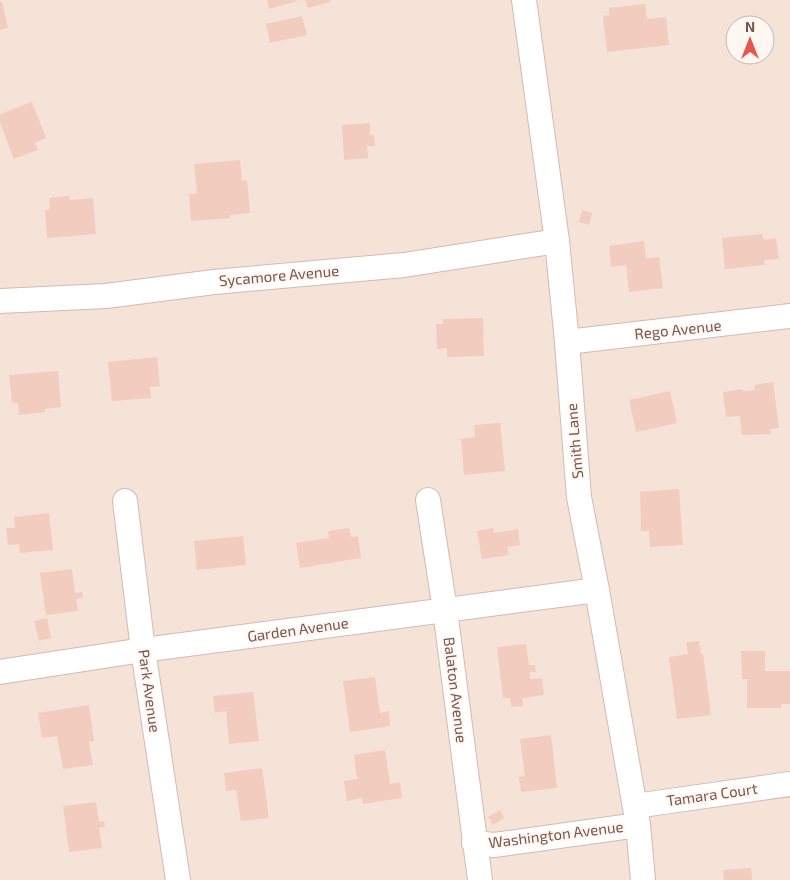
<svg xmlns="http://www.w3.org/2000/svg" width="790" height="880" font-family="'Exo 2',sans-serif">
<rect width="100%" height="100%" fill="#fdf2ea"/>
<!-- residential -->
<path fill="#f5e3d8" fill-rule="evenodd" d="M0 0H790V880H0ZM735 25H765V55H735Z"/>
<!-- building -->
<g fill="#f3ccc0">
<polygon points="267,0 297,0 297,1 269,9"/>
<polygon points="305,0 330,0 330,2 308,8"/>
<polygon points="2,1 8,28 0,30 0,2"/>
<polygon points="645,4 647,19 666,17 669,45 607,52 603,16 609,15 609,8"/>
<polygon points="302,16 307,35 270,43 266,24"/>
<polygon points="32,102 46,138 35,143 38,150 14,159 0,123 0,114"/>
<polygon points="370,123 370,135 374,135 375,146 367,146 368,158 344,160 342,125"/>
<polygon points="240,160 242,181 247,180 250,213 230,215 230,218 191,221 189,194 197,193 194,164"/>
<polygon points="69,196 69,200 93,198 96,234 47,238 45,210 50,209 49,198"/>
<polygon points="582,210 592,213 589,225 579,222"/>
<polygon points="762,234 764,240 776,238 779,259 764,260 765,265 725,269 722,238"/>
<polygon points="644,241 646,258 659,257 663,288 629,292 626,265 611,267 609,246"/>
<polygon points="483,318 484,356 447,357 447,348 437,349 436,324 443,324 443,319"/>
<polygon points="157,357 160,386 150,387 151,398 112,401 108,362"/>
<polygon points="58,371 61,407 45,409 45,412 19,415 18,403 12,403 9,375"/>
<polygon points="773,382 779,428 770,429 771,434 742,435 740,416 726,417 723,392 742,389 743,391 755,390 754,385"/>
<polygon points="670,391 677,423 636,432 629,400"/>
<polygon points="500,423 505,471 464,475 461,439 475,437 474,425"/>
<polygon points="679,489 683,545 650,547 649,531 641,531 640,492"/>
<polygon points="49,513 53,550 20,553 19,544 8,545 6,528 15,528 14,517"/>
<polygon points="349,528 351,537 358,536 361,558 300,568 296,543 329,538 328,531"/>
<polygon points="493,528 494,533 518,529 520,545 507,547 509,555 482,559 477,531"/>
<polygon points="243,536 246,565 197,570 194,541"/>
<polygon points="72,569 75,593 82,592 83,598 76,599 78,611 46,615 40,573"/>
<polygon points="47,618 51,638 39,641 34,621"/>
<polygon points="699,641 701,654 703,654 711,715 677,719 669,657 688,654 686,642"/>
<polygon points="526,644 529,665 535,665 536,672 530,672 530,679 542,678 544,695 522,698 523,706 511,707 510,698 503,698 497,647"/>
<polygon points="741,651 765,651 765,671 790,671 790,704 781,704 781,708 747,708 747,679 742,679"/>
<polygon points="375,677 380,713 389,711 390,726 350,732 343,681"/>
<polygon points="253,692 259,741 229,744 226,711 215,713 213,696"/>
<polygon points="89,705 94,741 89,742 93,765 63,769 57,736 42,738 38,713"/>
<polygon points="551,735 557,788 521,792 519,777 525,776 520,739"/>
<polygon points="385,750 390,784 400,782 402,798 363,804 362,798 347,801 344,781 357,779 354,755"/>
<polygon points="262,768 269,818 241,821 236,790 226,791 224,773"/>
<polygon points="96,802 99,822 104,821 105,827 99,828 102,848 69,852 63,806"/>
<polygon points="500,810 504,818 493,825 488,817"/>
<polygon points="751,868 752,880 724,880 723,870"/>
</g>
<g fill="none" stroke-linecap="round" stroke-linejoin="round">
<defs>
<g id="street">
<polyline points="524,0 557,241 567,342 579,497 597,590 638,825 643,880"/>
<polyline points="0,301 106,296 214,282 404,265 557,241"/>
<polyline points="567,342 790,316"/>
<polyline points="428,500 445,610 480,880"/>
<polyline points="125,501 143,650 178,880"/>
<polyline points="0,672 143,650 597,590"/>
<polyline points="635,806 790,784"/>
<polyline points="474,843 494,845 638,825"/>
</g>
</defs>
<!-- street casing -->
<use href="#street" stroke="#d3bab1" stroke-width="26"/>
<!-- street -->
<use href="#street" stroke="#fff" stroke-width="24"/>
</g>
<g text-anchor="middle" stroke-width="4" stroke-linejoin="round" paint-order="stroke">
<!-- street labels -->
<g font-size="15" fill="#79544c" stroke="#fff7f1">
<text transform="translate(279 276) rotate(-5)" y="5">Sycamore Avenue</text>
<text transform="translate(678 330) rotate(-6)" y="5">Rego Avenue</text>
<text transform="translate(575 441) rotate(-95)" y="5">Smith Lane</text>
<text transform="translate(298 630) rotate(-8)" y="5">Garden Avenue</text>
<text transform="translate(455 690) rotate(83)" y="5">Balaton Avenue</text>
<text transform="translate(149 691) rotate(82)" y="5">Park Avenue</text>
<text transform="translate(712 795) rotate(-8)" y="5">Tamara Court</text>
<text transform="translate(556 835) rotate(-7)" y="5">Washington Avenue</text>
</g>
</g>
<!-- north arrow -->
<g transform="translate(750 40)"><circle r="24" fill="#fff7f1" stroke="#c9b6af"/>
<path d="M0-4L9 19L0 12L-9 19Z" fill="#e8554d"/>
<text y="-8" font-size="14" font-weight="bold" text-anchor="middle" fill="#79544c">N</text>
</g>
</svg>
